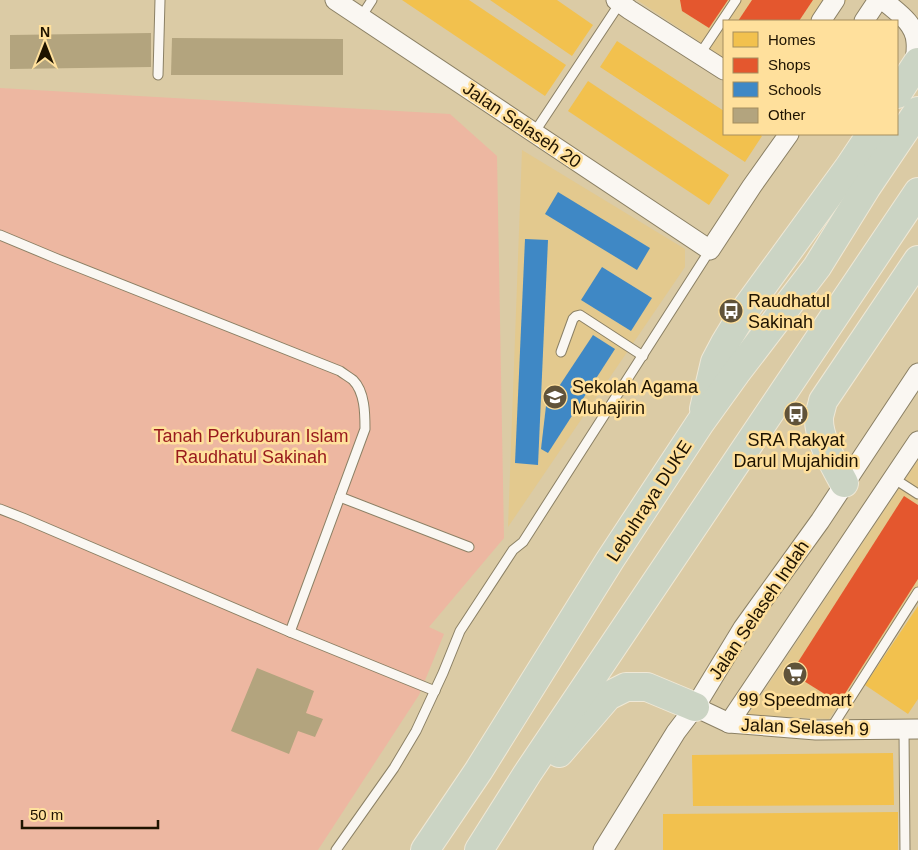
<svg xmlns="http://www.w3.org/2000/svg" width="918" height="850" font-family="Helvetica,sans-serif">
<rect width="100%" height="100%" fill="#dbcba5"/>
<!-- built -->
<g fill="#e3c98e">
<polygon points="637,0 847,0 833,21 724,21 724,58"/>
<polygon points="522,150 685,249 685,267 508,527"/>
<polygon points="918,460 918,586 829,719 748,715"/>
</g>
<!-- green -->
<polygon fill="#edb7a1" points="0,88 450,114 497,156 504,538 429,627 444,634 419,695 318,850 0,850"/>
<!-- homes -->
<g fill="#f2c14e">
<polygon points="402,0 469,0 566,65 545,96"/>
<polygon points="490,0 557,0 593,25 572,56"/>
<polygon points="617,41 724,111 724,134 759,134 762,136 745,162 600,67"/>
<polygon points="588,81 729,175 709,205 568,111"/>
<polygon points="918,606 918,699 908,714 865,685"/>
<polygon points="893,753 894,805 693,806 692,755"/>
<polygon points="898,812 898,850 663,850 663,814"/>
</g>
<!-- shops -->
<g fill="#e4572e">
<polygon points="680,0 728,0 709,28 682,11"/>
<polygon points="752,0 813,0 799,21 738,21"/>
<polygon points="904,496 918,505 918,579 839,703 791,673"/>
</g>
<!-- schools -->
<g fill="#3f88c5">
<polygon points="558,192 650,248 637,270 545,214"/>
<polygon points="525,239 548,240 538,465 515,463"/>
<polygon points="602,267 652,298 631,331 581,300"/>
<polygon points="593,335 615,349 548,453 541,449 546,406"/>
</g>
<!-- building -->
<g fill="#b3a47e">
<polygon points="151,33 151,67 10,69 10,35"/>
<polygon points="172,38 343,39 343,75 171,75"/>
<polygon points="257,668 314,691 306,713 323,719 315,737 298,731 289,754 231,731"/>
</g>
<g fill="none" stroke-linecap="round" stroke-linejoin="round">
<defs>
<g id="lane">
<polyline points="361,17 372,0"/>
<polyline points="700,54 736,0"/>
<polyline points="158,75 160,0"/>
<polyline points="534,133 620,3"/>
<path d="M0 235 55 258 340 371C344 374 349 377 353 380 365 392 365 414 365 429L290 632"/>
<polyline points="561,352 573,319 576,316 580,315 643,356"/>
<polyline points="893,478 918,494"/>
<polyline points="340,497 469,547"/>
<polyline points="0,509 23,518 290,632 435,691"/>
<polyline points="830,730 918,592"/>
<polyline points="904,730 905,850"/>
<polyline points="336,850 394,768 416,731 443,673 460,631 513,550 523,542 710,250"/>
</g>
<g id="street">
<polyline points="335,0 710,250 752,186 789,134"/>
<polyline points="616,0 630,10 724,70"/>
<path d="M883 0C897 12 915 23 916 42 917 50 915 59 915 66"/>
<polyline points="821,21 835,0"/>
<polyline points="864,21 878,0"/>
<polyline points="695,707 729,723 816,730 918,729"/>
<polyline points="729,723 918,441"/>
<polyline points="603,850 676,732 695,707 743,628 820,521 918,373"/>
</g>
<g id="highway">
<polyline points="897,94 918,62"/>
<polyline points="704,409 715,362 725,343 745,310 849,167 871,134"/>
<path d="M844 483C834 464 818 439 819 417 820 412 822 406 823 401L918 260"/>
<polyline points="559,753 608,696 626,687 647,687 695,707"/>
<polyline points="425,850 479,770 610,560 700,423 736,373 817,267 866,188 918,111"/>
<polyline points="479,850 527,774 918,192"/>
</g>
</defs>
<!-- lane casing -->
<use href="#lane" stroke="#8b8065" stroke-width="11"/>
<!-- street casing -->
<use href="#street" stroke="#8b8065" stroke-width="21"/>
<!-- highway casing -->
<use href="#highway" stroke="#efe8d6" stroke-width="30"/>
<!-- lane -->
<use href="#lane" stroke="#faf7f2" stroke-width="9"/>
<!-- street -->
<use href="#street" stroke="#faf7f2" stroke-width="19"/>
<!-- highway -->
<use href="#highway" stroke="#cbd4c4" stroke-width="28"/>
</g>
<!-- icons -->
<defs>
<symbol id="bus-disc" viewBox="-11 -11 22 22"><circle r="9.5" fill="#60533a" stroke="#ffe09c"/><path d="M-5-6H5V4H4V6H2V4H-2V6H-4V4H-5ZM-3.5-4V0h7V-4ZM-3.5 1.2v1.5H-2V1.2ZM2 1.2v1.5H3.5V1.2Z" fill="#fff"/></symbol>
<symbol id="school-disc" viewBox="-11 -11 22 22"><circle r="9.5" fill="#60533a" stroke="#ffe09c"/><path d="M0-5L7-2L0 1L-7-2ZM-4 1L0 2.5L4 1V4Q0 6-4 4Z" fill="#fff"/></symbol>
<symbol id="supermarket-disc" viewBox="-11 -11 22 22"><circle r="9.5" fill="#60533a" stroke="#ffe09c"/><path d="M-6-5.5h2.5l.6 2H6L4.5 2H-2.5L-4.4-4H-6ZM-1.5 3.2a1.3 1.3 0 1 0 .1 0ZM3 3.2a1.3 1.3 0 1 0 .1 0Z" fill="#fff"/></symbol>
</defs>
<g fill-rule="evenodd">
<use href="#bus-disc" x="717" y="297" width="28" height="28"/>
<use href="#school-disc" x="541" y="383" width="28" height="28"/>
<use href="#bus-disc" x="782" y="400" width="28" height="28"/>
<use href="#supermarket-disc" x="781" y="660" width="28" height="28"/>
</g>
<g text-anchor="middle" stroke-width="5" stroke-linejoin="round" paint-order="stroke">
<!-- street labels -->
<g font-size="18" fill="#1e1300" stroke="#ffe09c">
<text transform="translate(522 125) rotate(34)" y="6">Jalan Selaseh 20</text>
<text transform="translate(649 501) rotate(-57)" y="6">Lebuhraya DUKE</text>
<text transform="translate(759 610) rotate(-56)" y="6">Jalan Selaseh Indah</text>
<text transform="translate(805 727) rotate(2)" y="6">Jalan Selaseh 9</text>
</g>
<!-- poi labels -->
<g font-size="18" fill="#1e1300" stroke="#ffe09c" text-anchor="start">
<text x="748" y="307">Raudhatul<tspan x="748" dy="21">Sakinah</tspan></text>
<text x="572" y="393">Sekolah Agama<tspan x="572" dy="21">Muhajirin</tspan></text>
<text x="796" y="446" text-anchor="middle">SRA Rakyat<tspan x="796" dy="21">Darul Mujahidin</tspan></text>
<text x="795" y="706" text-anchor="middle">99 Speedmart</text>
</g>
<!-- park labels -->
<g font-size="18" fill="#98191c" stroke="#ffe09c">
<text x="251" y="442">Tanah Perkuburan Islam<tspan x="251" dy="21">Raudhatul Sakinah</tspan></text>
</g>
</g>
<!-- legend -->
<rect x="723" y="20" width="175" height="115" fill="#ffe09c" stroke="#a58e5e"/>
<rect x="733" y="32" width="25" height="15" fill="#f2c14e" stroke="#a58e5e"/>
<text x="768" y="45" font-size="15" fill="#1e1300">Homes</text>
<rect x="733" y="58" width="25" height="15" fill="#e4572e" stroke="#a58e5e"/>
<text x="768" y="70" font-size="15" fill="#1e1300">Shops</text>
<rect x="733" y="82" width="25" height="15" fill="#3f88c5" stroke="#a58e5e"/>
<text x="768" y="95" font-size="15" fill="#1e1300">Schools</text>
<rect x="733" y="108" width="25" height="15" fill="#b3a47e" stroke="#a58e5e"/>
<text x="768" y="120" font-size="15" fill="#1e1300">Other</text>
<!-- north arrow -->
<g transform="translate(45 45)" stroke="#ffe09c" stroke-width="4" paint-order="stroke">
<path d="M0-4L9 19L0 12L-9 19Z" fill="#1e1300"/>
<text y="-8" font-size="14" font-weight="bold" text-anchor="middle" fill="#1e1300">N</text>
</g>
<!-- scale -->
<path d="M22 820v8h136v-8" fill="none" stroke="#1e1300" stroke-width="2.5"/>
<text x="30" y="820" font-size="15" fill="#1e1300" stroke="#ffe09c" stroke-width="4" paint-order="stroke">50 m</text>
</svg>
